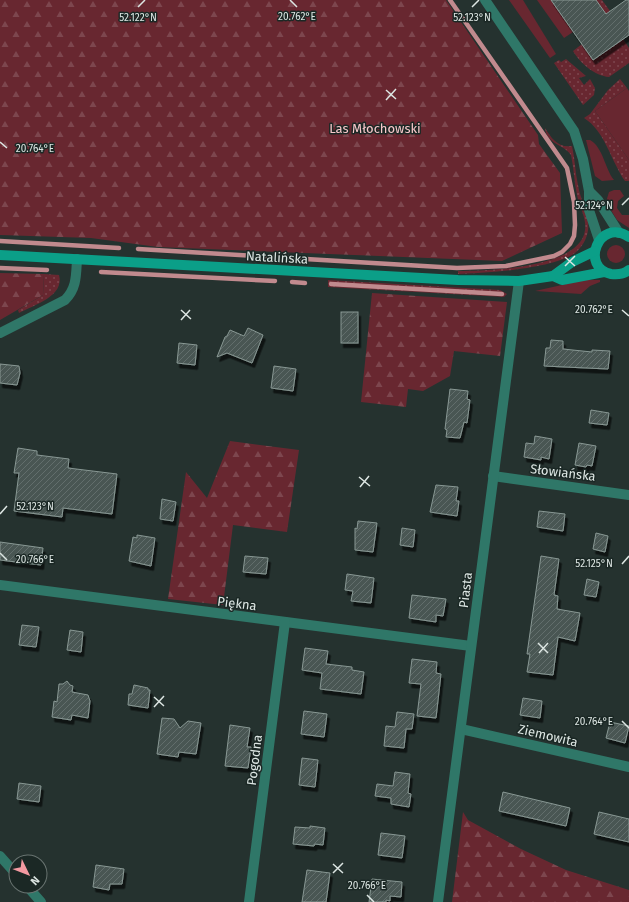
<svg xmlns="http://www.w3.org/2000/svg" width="629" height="902" font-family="'Fira Sans',sans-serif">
<defs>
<pattern id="grass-dots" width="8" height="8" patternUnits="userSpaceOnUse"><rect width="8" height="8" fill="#682730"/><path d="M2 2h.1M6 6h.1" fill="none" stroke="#7d464e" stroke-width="1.8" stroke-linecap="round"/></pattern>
<pattern id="forest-firs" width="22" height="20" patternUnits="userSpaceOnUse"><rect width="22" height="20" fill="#682730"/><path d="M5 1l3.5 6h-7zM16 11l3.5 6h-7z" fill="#7d464e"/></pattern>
<pattern id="building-hatch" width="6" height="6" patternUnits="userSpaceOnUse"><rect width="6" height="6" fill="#485653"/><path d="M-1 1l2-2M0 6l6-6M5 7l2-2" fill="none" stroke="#626e6c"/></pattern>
<filter id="shadow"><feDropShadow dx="2.5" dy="4.5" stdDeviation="0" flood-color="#0009"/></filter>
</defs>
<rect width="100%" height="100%" fill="#25322f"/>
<!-- grass -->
<g fill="url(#grass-dots)">
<polygon points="596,0 602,0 610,11 606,14"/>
<path d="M623 39 629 48V63L609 77C595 76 580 63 573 51L582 44 594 60Z"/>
<polygon points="566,59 586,76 579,78 584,85 590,79 595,88 594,95 583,105 554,63 559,60 561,62"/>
<path d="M620 79 627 88 595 111 629 160V181H625C611 161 605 131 584 118L590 114 608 90Z"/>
<path d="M545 128C552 139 558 148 572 146 575 159 575 172 578 185 580 199 590 216 588 230 587 239 582 247 575 253 553 269 486 273 458 274V271C487 271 581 268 585 230 587 219 579 206 577 195 574 182 574 168 571 155 565 145 546 144 545 128Z"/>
<path d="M44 274 59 275C65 296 34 305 19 313L18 310 43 295Z"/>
<polygon points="328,280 500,290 507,294 504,297 328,287"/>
</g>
<!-- forest -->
<g fill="url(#forest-firs)">
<polygon points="0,0 446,0 538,135 539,144 560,173 562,233 502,261 158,247 91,238 0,235"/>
<polygon points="0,273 44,274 43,295 0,320"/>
<polygon points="372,293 507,302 500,356 454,351 450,376 423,391 408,389 406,407 361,402"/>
<polygon points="230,441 299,450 287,532 233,525 223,605 168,599 186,472 207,498"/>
<polygon points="463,812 468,820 521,849 566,870 629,890 629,902 452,902"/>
</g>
<!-- green -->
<g fill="#682730">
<polygon points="509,0 523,0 556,54 550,58"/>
<polygon points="537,0 551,0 573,32 564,38"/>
<polygon points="627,88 629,91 629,160 595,111"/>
<path d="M586 140H590C603 147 605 169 614 180L602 181 595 176Z"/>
<polygon points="614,190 620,190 624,196 618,201 617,208 622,215 629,215 629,228 617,220 606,202 609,192"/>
<circle cx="616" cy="254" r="9"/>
<polygon points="584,280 600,280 600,282 590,286 581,294 535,291"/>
</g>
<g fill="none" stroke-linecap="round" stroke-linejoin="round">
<!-- stream -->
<g stroke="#c18a8e" stroke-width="4.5">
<polyline points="0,241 119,248"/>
<polyline points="138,249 457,268 506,266 554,256 562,252 570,244 574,236 575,225 574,202 567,168 450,0"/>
<polyline points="0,268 47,270"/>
<polyline points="101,272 275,281"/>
<polyline points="292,282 305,283"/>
<polyline points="331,284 502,294"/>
</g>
</g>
<!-- building -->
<g fill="url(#building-hatch)" stroke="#899894" filter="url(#shadow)">
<polygon points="551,0 596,0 606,14 626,0 629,0 629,35 593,60"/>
<rect x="341" y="312" width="17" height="31"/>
<polygon points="248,328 263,335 252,363 227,353 217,357 225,337 227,336 230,330 244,336"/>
<polygon points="551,340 563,341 563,349 592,352 592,350 610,351 608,369 544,366 546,348 550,348"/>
<polygon points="179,343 197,345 195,365 177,363"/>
<polygon points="0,364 19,366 20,373 17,385 0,383"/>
<polygon points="274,366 296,369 293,391 271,388"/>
<polygon points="450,389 468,391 467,399 470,400 467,423 464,422 460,438 446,437 447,430 445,429"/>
<polygon points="591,410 609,413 607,425 589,423"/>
<polygon points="535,436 552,439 549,459 541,457 541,460 524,457 526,443 534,444"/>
<polygon points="579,443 596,446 592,466 587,465 586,467 575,465"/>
<polygon points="18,448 37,451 37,455 69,459 68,468 117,474 112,514 63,508 62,517 14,511 19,473 14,473"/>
<polygon points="436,485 458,487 456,501 459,501 457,516 430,512"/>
<polygon points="162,499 176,502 173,521 160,519"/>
<polygon points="539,511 565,514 563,531 537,527"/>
<polygon points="358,521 377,523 373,552 355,550 355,528 357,529"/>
<polygon points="402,528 415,530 413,547 400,545"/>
<polygon points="596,533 608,536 605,552 593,549"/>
<polygon points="137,535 155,538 151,566 129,561 133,537 137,538"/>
<polygon points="0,542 43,548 41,565 0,560"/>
<polygon points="245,556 268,558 266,574 243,572"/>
<polygon points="541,556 559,559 554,595 558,596 557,609 580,613 575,641 558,637 553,675 527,672 530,654 527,654"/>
<polygon points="347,574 374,578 371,603 351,601 353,591 345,590"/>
<polygon points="587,579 599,582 596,597 584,595"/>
<polygon points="412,595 446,599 443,616 436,615 436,622 409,618"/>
<polygon points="22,625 39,627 36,647 19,645"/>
<polygon points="70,630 83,632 81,652 67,650"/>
<polygon points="305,648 328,651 326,664 352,667 352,670 364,672 361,694 320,689 322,673 302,670"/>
<polygon points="412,659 437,662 436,673 441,674 436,718 417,716 421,684 409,683"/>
<polygon points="67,681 70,685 73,686 72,692 88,695 90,701 88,718 72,715 71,720 52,717 54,701 57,702 59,684 63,684"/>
<polygon points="134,685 148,688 148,690 150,690 148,708 128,705 129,694 132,694"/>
<polygon points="523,698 542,701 540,718 520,715"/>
<polygon points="304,711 327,714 324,737 301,734"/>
<polygon points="397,712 414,714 412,729 406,729 404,748 384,746 386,726 395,727"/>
<polygon points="162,718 174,719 180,728 188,721 201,723 196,754 179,752 178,757 157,754"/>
<polygon points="610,722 629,726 625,743 606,738"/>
<polygon points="230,725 250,728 247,747 251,747 248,768 225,766"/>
<polygon points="302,758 318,760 315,787 299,785"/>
<polygon points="395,772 410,774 408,793 411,794 409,807 391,804 391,798 375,796 377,784 393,786"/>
<polygon points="19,783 41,786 39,802 17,799"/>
<polygon points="503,792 570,808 566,826 499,811"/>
<polygon points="599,812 629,819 629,842 594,834"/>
<polygon points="310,826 325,828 323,845 315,844 314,846 293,844 295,827 310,828"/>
<polygon points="381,833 405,836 402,858 378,855"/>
<polygon points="96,865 124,869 122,884 110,884 109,890 93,887"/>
<polygon points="307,870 330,873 326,902 302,902"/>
<polygon points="372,879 402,882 401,897 390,896 390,901 386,900 386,902 369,902"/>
</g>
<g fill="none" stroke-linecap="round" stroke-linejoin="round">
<!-- street -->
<g stroke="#2f7768" stroke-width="10">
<polyline points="485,0 574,131 583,159 589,191 589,210 599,240"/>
<polyline points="589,191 598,200 619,233"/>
<path d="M0 333 65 300C77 288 76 275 77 259"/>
<polyline points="493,476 629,495"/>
<polyline points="0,585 471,646"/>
<polyline points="461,729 629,767"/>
<polyline points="0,856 16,874"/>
<polyline points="27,886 41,902"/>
<polyline points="249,902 285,622"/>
<polyline points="438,902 519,281"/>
</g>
<!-- secondary -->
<g stroke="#0b9f88" stroke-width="10">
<path d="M629 237C598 217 580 268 611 274 618 275 624 274 629 270"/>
<polyline points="0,255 458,280 519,281 553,276 562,280 604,272"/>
<polyline points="553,276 572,262 595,251"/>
</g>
</g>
<!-- ticks -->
<path fill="none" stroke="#dde6e3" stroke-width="1.5" d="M290 0 297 7M138 7 145 0M472 7 479 0M386 90 396 99M386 100 396 89M0 142 7 148M622 205 629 198M565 257 575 266M565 266 575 256M181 310 191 319M622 310 629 316M181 320 190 310M359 477 370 486M360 487 369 476M0 514 7 506M0 553 7 560M622 564 629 556M538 643 548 653M539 653 548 643M154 697 164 706M154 707 164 696M622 721 629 728M333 864 343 873M333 873 343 863M367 895 374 902"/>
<g text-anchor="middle" stroke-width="3" stroke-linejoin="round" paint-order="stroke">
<!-- park labels -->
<g font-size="13" fill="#f9c8cb" stroke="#1b2825">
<text x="375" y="133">Las Młochowski</text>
</g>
<!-- street labels -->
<g font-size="13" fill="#dde6e3" stroke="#1b2825">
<text transform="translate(277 257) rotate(3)" y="5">Natalińska</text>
<text transform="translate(563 472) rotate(7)" y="5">Słowiańska</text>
<text transform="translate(465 590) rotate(-83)" y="5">Piasta</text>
<text transform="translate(237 603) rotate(7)" y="5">Piękna</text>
<text transform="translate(548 735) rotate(13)" y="5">Ziemowita</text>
<text transform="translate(254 760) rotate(-83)" y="5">Pogodna</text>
</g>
</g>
<g font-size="10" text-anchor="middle" fill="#dde6e3" stroke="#1b2825" stroke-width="3" stroke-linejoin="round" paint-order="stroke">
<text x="297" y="20">20.762°E</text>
<text x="138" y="21">52.122°N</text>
<text x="472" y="21">52.123°N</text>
<text x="35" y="152">20.764°E</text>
<text x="594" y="209">52.124°N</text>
<text x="594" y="313">20.762°E</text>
<text x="35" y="510">52.123°N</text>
<text x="35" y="563">20.766°E</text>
<text x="594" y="567">52.125°N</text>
<text x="594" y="725">20.764°E</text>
<text x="367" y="889">20.766°E</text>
</g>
<!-- north arrow -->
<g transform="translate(28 874) rotate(133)"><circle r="19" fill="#1b2825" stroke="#697471"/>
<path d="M0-3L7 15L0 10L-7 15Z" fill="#f49aa2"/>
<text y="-6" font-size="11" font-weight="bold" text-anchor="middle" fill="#dde6e3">N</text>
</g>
</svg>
